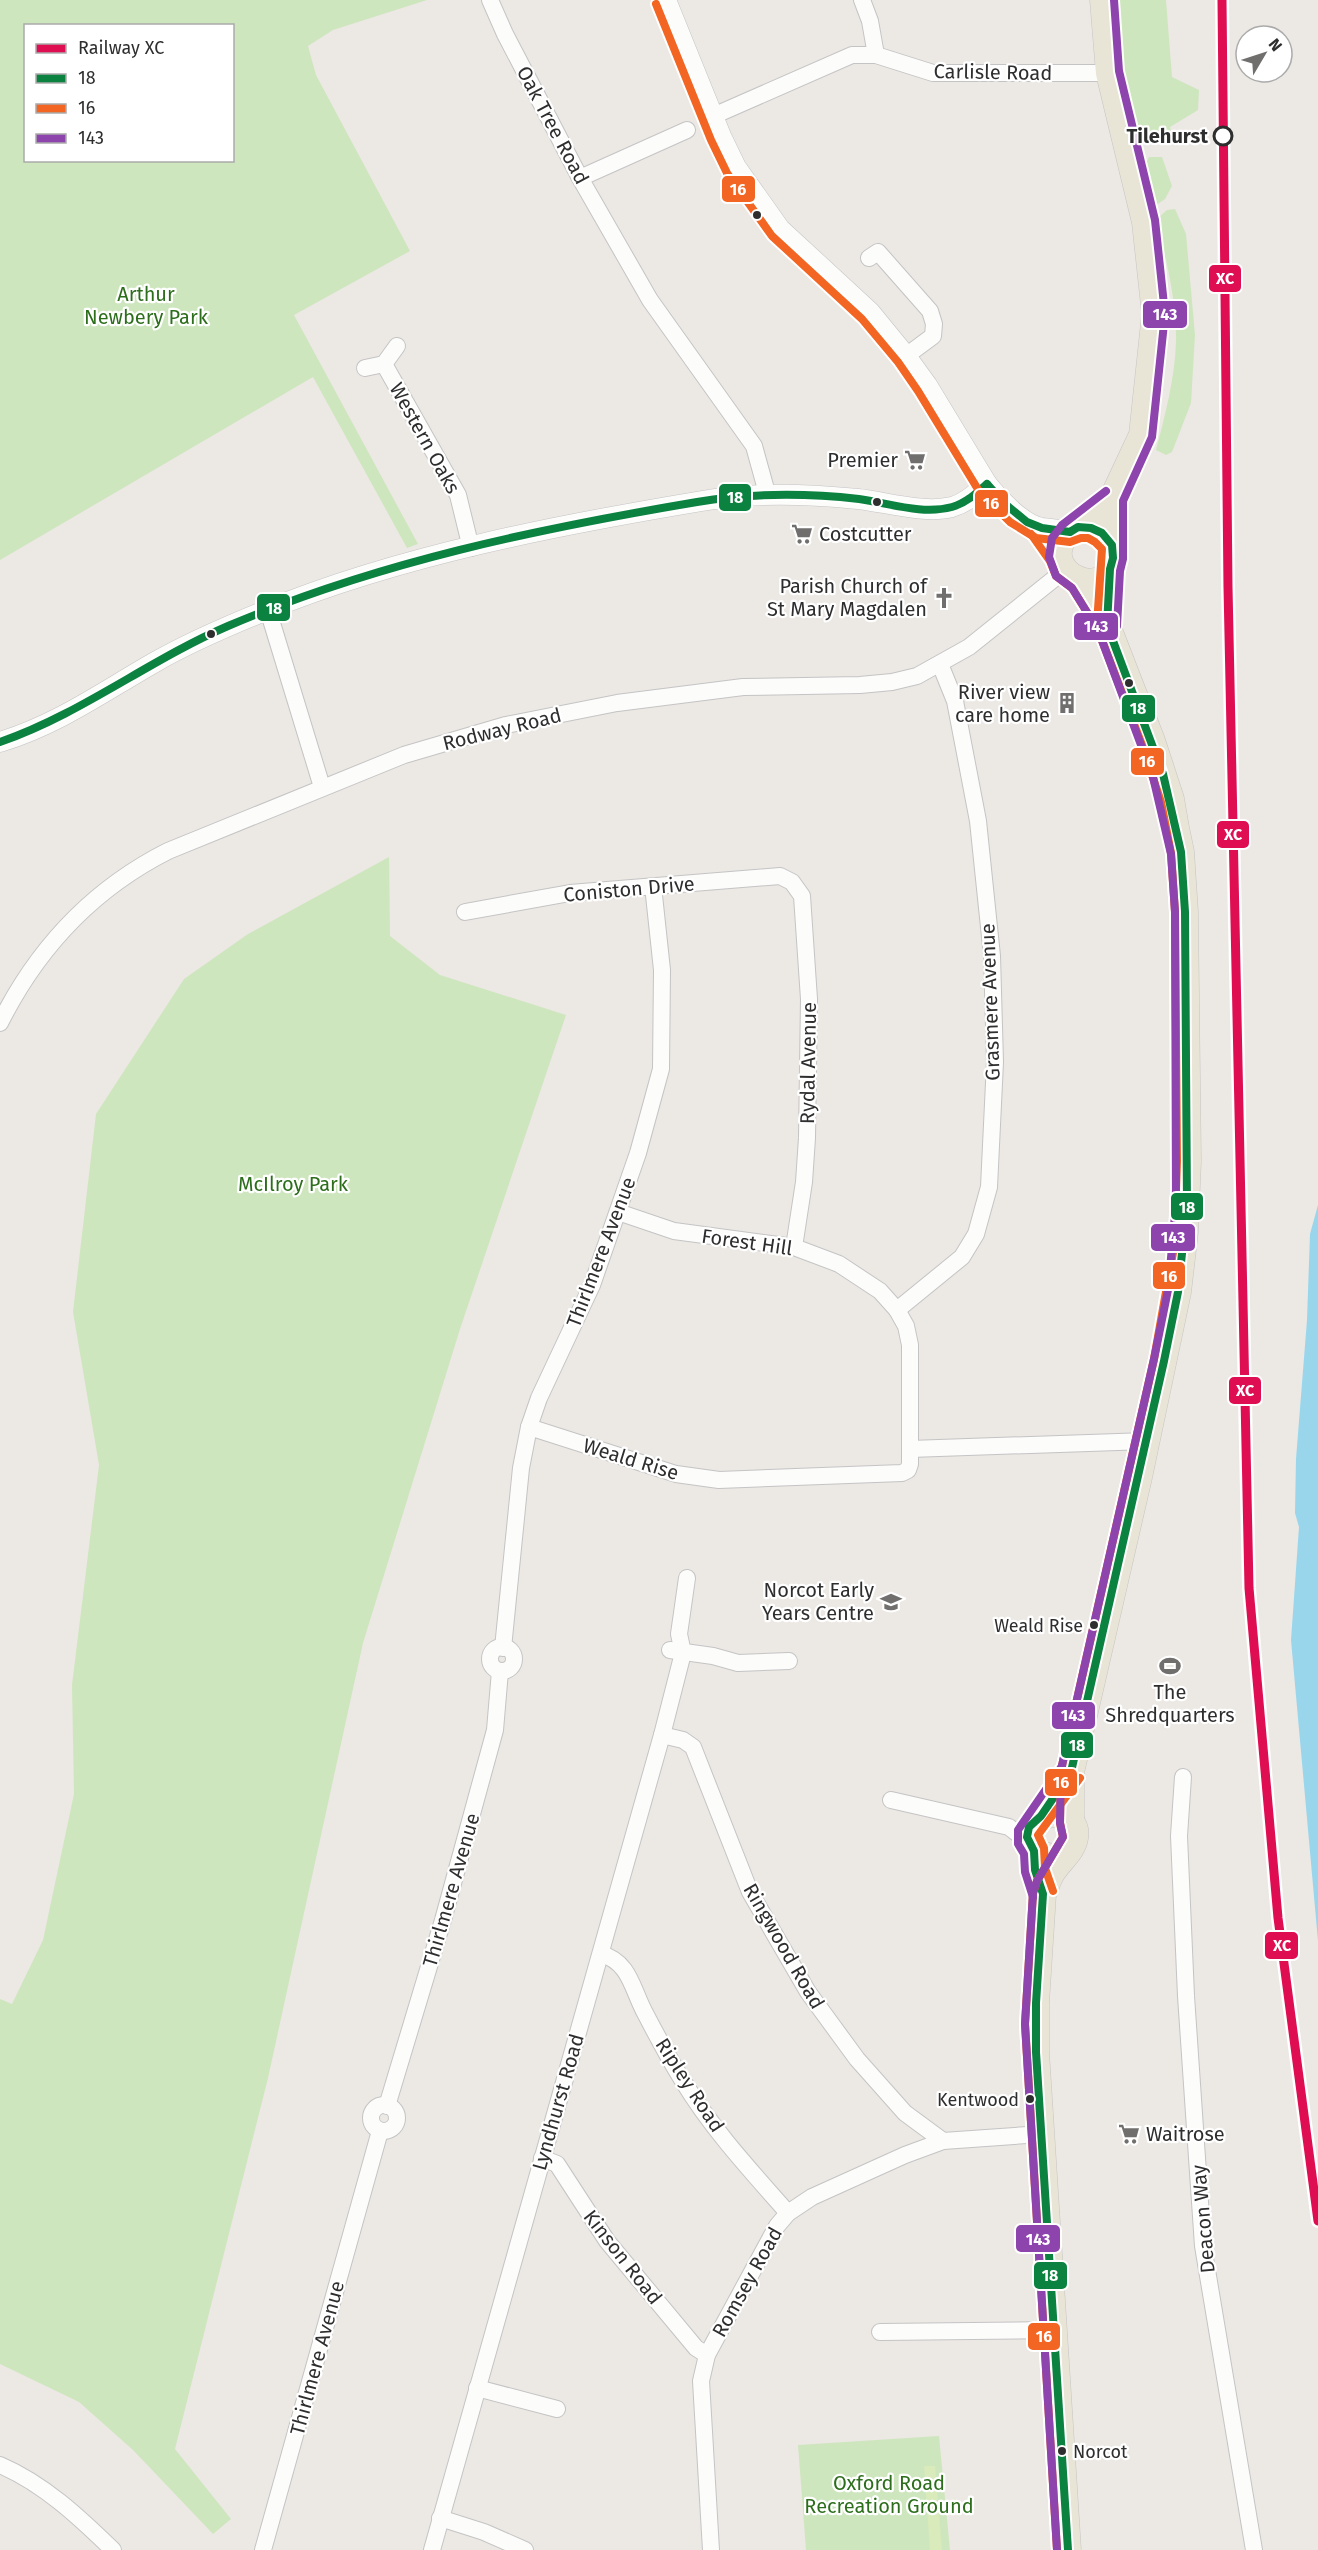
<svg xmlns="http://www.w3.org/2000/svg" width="1318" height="2550" font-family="'Fira Sans',sans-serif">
<rect width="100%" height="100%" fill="#ece8e4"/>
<!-- green -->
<g fill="#cee6be" fill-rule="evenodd">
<path d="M0 0H427L333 30 308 46 316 75 410 251 294 315 418 544 407 548 313 377 0 560ZM26 26H232V160H26Z"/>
<polygon points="1111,0 1166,0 1172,77 1199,90 1198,110 1170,127 1172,135 1135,142 1112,61"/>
<polygon points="1149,157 1162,157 1172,186 1165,199 1152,208 1143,169"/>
<path d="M1175 209 1186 234 1195 335 1191 403 1172 452 1166 455 1156 450C1165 416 1175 377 1176 342 1177 303 1166 257 1156 220L1167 210Z"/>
<polygon points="389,857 390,936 440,975 566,1015 460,1329 363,1643 268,2078 175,2449 231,2519 213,2534 133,2450 79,2402 0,2364 0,1999 12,2004 43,1940 74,1794 72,1685 99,1465 73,1312 96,1114 184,979 248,934"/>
<polygon points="939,2436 950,2550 806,2550 798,2445"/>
</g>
<!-- pitch -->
<polygon fill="#d9eabb" points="924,2466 935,2466 942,2550 930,2550"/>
<!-- water -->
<polygon fill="#99d6ec" points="1318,1205 1318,1941 1291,1640 1299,1527 1295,1513 1296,1459 1307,1320 1310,1234"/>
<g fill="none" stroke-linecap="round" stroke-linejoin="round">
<defs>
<g id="minor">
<polyline points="490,0 505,34 580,178 650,300 754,446 767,493"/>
<polyline points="862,0 870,21 876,55"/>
<polyline points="713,116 852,55 876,55 933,73 1109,73"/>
<polyline points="580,178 687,130"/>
<polyline points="869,258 878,252 930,311 934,324 933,336 906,356"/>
<polyline points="384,364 458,495 471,548"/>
<polyline points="365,368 384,364 397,346"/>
<polyline points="268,610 322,787"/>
<polyline points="465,912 570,893 780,876 792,882 802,896 809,999 807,1138 804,1182 794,1247"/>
<path d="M0 1023C37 949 93 889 168 851L404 755 506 725 617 703 743 687 860 685 892 682 917 676 969 647 1065 570"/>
<polyline points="897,1310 962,1257 976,1234 989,1187 995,1062 992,956 978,821 955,701 940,664"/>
<polyline points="529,1427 676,1474 719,1480 902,1473 908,1470 910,1464 910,1345 906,1326 897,1310 880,1291 839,1264 794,1247 674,1231 618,1212"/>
<polyline points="910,1449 1147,1441"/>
<circle cx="502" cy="1659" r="12"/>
<polyline points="503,1648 521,1468 529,1427 539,1398 592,1285 638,1153 661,1069 662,970 653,886"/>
<polyline points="670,1650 713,1656 738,1663 789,1661"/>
<polyline points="662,1735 683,1740 693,1747 750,1892 808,1992 857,2059 905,2113 943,2141"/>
<polyline points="1183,1777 1179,1836 1186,1996 1203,2246 1254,2550"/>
<polyline points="891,1800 1009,1827 1028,1842"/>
<path d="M601 1954C630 1962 632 1989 645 2013 657 2036 669 2059 683 2081 712 2129 751 2171 788 2213"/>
<circle cx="384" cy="2118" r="13"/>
<polyline points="387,2106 443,1920 495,1730 500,1671"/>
<polyline points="542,2158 557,2164 607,2241 696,2348 707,2355"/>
<polyline points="880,2332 1054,2330"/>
<polyline points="477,2388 557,2409"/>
<path d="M0 2465C44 2484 79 2517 113 2550"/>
<polyline points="440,2518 484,2532 525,2550"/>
<polyline points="263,2550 380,2131"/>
<polyline points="432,2550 662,1735 683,1653 679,1634 687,1578"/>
<polyline points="711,2550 701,2381 707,2355 777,2226 788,2213 812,2197 905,2155 943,2141 1042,2134"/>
</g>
<g id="tertiary">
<path d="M666 0 721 136 736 167 780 229 870 312 906 356 927 385 987 484C998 498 1023 525 1042 528 1051 529 1060 530 1070 532"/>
<path d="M0 742C59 724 104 691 157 661 192 641 230 625 267 610 402 555 558 525 702 501 755 492 805 494 858 499 886 502 925 514 952 507 966 503 976 493 987 484"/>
</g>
<g id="primary">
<polyline points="1103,0 1109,73 1145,222 1155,314 1142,435 1112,499 1112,545"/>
<path d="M1078 527C1097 528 1117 537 1113 560 1105 603 1044 574 1062 541 1069 529 1100 509 1112 499"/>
<polyline points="1071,1823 1071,1772 1139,1477 1178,1292 1185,1232 1188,1161 1185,912 1181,852 1176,828 1171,799 1152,741 1107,625 1080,581"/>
<path d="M1062 1857C1048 1858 1022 1852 1028 1831 1036 1806 1080 1810 1075 1838 1073 1851 1059 1861 1052 1873 1048 1879 1046 1887 1043 1894L1036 2003V2052L1068 2550"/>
</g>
</defs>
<!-- minor casing -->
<use href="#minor" stroke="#c5c4c5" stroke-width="18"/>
<!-- tertiary casing -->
<use href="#tertiary" stroke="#c5c4c5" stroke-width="21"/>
<!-- primary casing -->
<use href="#primary" stroke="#c6c5c4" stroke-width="27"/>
<!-- minor -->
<use href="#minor" stroke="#fcfcfb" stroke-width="16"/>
<!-- tertiary -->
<use href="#tertiary" stroke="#fcfcfb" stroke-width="20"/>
<!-- primary -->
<use href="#primary" stroke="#e8e4d6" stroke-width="26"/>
<defs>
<g id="bus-1">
<polyline points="987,484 1004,503 1027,522 1042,528 1070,532 1078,527 1091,528 1102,533 1112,545 1113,558 1110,569 1107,625 1163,774 1181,852 1185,912 1187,1205 1178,1292 1164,1361 1071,1772 1041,1816 1029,1827 1027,1837 1034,1851 1035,1870 1043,1894 1036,2003 1036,2052 1068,2550"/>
<path d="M0 742C81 714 149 660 228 626 378 562 537 529 697 502 751 493 805 493 859 499 889 503 922 515 952 507 966 503 977 493 987 484"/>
</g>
<g id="bus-2">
<polyline points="656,4 711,140 727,173 772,236 862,319 898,362 918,391 979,491 1010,522 1036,538 1070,542 1081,538 1088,538 1095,542 1102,549 1097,624"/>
<polyline points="1031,534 1050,561 1056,576 1072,588 1098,630 1142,745 1161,802 1171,853 1175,912 1177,1161 1174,1247 1154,1359 1061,1770 1060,1823 1063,1837 1037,1881 1033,1893 1025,2024 1057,2550"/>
<polyline points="1053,1891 1045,1868 1044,1848 1038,1835 1080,1778"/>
</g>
<g id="bus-3">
<polyline points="1114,0 1119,71 1155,220 1165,314 1152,437 1123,501 1123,559 1120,571 1117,626"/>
<polyline points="1033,1897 1025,1872 1024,1854 1018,1844 1018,1830 1062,1766"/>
<polyline points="1057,2550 1025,2024 1033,1893 1037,1881 1063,1837 1060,1823 1061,1770 1154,1359 1168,1290 1176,1204 1175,912 1171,854 1153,777 1098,630 1072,588 1056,576 1049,557 1052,538 1062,525 1106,491"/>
</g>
</defs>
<!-- bus-1 casing -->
<use href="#bus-1" stroke="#fff" stroke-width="12"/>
<!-- bus-2 casing -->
<use href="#bus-2" stroke="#fff" stroke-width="12"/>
<!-- bus-3 casing -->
<use href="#bus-3" stroke="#fff" stroke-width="12"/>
<!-- bus-1 -->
<use href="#bus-1" stroke="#0c8241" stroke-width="8"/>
<!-- bus-2 -->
<use href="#bus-2" stroke="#f26522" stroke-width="8"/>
<!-- bus-3 -->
<use href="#bus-3" stroke="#8e44ad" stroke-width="8"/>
<defs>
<polyline id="rail-1" points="1222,0 1228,587 1249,1588 1278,1918 1318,2221"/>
</defs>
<!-- rail-1 casing -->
<use href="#rail-1" stroke="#fff" stroke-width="14"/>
<!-- rail-1 -->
<use href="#rail-1" stroke="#df0d52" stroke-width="9"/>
</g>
<!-- icons -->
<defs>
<symbol id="supermarket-bare" viewBox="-9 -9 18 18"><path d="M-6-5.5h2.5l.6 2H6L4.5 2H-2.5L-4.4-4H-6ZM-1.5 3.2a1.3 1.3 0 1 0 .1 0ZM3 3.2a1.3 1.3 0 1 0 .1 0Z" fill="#706f6e" stroke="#fff" stroke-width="2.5" paint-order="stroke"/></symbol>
<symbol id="church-bare" viewBox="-9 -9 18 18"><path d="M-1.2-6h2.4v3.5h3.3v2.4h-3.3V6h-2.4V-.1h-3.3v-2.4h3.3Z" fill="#706f6e" stroke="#fff" stroke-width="2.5" paint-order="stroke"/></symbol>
<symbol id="building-bare" viewBox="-9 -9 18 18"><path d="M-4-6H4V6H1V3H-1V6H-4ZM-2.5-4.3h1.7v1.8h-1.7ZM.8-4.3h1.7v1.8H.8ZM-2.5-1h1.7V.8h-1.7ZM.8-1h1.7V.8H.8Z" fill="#706f6e" stroke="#fff" stroke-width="2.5" paint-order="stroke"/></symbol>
<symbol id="school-bare" viewBox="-9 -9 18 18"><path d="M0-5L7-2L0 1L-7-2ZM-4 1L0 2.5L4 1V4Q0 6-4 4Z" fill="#706f6e" stroke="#fff" stroke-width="2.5" paint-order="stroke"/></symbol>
<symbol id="stadium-bare" viewBox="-9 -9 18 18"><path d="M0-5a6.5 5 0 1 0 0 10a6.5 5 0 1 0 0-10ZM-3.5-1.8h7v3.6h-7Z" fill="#706f6e" stroke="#fff" stroke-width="2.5" paint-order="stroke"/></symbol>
</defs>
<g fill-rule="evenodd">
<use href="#supermarket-bare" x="900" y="445" width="30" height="30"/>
<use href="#supermarket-bare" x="787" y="519" width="30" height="30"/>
<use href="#church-bare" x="929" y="583" width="30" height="30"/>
<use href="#building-bare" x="1052" y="688" width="30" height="30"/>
<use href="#school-bare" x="876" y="1587" width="30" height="30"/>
<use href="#stadium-bare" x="1155" y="1651" width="30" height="30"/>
<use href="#supermarket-bare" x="1114" y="2119" width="30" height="30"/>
</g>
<!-- markers -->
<circle fill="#fff" stroke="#2e2e2e" stroke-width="3" cx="1223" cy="136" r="9"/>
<g fill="#2e2e2e" stroke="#fff" stroke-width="2">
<circle cx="757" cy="215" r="5"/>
<circle cx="877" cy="502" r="5"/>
<circle cx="211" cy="634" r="5"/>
<circle cx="1129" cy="683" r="5"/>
<circle cx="1094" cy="1625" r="5"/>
<circle cx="1030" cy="2099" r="5"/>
<circle cx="1062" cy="2451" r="5"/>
</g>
<g text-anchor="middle" stroke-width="4.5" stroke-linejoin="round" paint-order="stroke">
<!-- bus labels -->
<g font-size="18" fill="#2e2e2e" stroke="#fff" text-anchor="end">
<text x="1083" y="1632">Weald Rise</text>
<text x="1019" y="2106">Kentwood</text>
<text x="1073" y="2458" text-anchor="start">Norcot</text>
</g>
<!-- street labels -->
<g font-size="20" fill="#2e2e2e" stroke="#fff">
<text transform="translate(993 72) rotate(1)" y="7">Carlisle Road</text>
<text transform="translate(553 125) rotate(62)" y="7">Oak Tree Road</text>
<text transform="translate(425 438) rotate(61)" y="7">Western Oaks</text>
<text transform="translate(502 729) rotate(-14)" y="7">Rodway Road</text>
<text transform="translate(629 889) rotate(-5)" y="7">Coniston Drive</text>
<text transform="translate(990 1002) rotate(-92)" y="7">Grasmere Avenue</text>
<text transform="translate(808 1063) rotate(-89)" y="7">Rydal Avenue</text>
<text transform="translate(747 1242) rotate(8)" y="7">Forest Hill</text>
<text transform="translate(601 1252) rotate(-69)" y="7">Thirlmere Avenue</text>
<text transform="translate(631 1459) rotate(17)" y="7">Weald Rise</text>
<text transform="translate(451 1890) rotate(-74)" y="7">Thirlmere Avenue</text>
<text transform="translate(784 1946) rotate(60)" y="7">Ringwood Road</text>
<text transform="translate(690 2085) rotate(57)" y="7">Ripley Road</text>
<text transform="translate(558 2102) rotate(-74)" y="7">Lyndhurst Road</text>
<text transform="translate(1203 2219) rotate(-95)" y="7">Deacon Way</text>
<text transform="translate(623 2257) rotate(52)" y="7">Kinson Road</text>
<text transform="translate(747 2282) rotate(-61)" y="7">Romsey Road</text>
<text transform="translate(317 2358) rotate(-75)" y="7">Thirlmere Avenue</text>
</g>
<!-- stop labels -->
<g font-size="20" font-weight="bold" fill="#2e2e2e" stroke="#fff" text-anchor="end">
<text x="1208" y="143">Tilehurst</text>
</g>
<!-- park labels -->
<g font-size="20" fill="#2c6e1b" stroke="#fff">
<text x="146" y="301">Arthur<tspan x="146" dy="23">Newbery Park</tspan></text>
<text x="293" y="1191">McIlroy Park</text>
<text x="889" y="2490">Oxford Road<tspan x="889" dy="23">Recreation Ground</tspan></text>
</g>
<!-- poi labels -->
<g font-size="20" fill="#2e2e2e" stroke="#fff" text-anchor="end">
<text x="898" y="467">Premier</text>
<text x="819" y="541" text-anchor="start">Costcutter</text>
<text x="927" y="593">Parish Church of<tspan x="927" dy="23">St Mary Magdalen</tspan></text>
<text x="1050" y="699">River view<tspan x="1050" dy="23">care home</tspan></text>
<text x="874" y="1597">Norcot Early<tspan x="874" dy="23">Years Centre</tspan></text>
<text x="1170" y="1699" text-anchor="middle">The<tspan x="1170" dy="23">Shredquarters</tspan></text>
<text x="1146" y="2141" text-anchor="start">Waitrose</text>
</g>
</g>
<g stroke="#fff" stroke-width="2">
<rect x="721" y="175" width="35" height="28" rx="6" fill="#f26522"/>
<rect x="1208" y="264" width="34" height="29" rx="6" fill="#df0d52"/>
<rect x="1142" y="300" width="46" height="29" rx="6" fill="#8e44ad"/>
<rect x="718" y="483" width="34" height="29" rx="6" fill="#0c8241"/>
<rect x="974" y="489" width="35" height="29" rx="6" fill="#f26522"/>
<rect x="256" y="593" width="35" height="29" rx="6" fill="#0c8241"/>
<rect x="1073" y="612" width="46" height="29" rx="6" fill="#8e44ad"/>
<rect x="1121" y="694" width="35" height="29" rx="6" fill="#0c8241"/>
<rect x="1130" y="747" width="35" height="29" rx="6" fill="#f26522"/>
<rect x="1216" y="820" width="34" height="29" rx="6" fill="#df0d52"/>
<rect x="1170" y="1192" width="34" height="29" rx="6" fill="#0c8241"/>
<rect x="1150" y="1223" width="46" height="29" rx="6" fill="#8e44ad"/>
<rect x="1152" y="1261" width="34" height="29" rx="6" fill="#f26522"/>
<rect x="1228" y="1376" width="34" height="29" rx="6" fill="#df0d52"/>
<rect x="1051" y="1701" width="45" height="29" rx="6" fill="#8e44ad"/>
<rect x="1060" y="1731" width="34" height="28" rx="6" fill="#0c8241"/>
<rect x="1044" y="1768" width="34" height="29" rx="6" fill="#f26522"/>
<rect x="1264" y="1931" width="35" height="29" rx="6" fill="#df0d52"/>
<rect x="1015" y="2224" width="46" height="29" rx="6" fill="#8e44ad"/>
<rect x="1033" y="2261" width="35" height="29" rx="6" fill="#0c8241"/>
<rect x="1027" y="2322" width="34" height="29" rx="6" fill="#f26522"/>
</g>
<g font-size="16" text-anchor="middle" font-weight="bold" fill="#fff">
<text x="738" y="195">16</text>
<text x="1225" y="284">XC</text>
<text x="1165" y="320">143</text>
<text x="735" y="503">18</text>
<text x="991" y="509">16</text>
<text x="274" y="614">18</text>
<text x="1096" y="632">143</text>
<text x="1138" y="714">18</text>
<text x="1147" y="767">16</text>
<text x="1233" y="840">XC</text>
<text x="1187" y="1213">18</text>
<text x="1173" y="1243">143</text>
<text x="1169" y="1282">16</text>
<text x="1245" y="1396">XC</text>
<text x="1073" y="1721">143</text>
<text x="1077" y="1751">18</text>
<text x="1061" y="1788">16</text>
<text x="1282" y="1951">XC</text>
<text x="1038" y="2245">143</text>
<text x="1050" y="2281">18</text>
<text x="1044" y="2342">16</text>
</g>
<!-- legend -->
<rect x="24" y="24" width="210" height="138" fill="#ffffff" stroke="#ababab" stroke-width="1.5"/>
<rect x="36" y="44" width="30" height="9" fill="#df0d52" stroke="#ababab" stroke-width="1.5"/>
<text x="78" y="54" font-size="18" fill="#2e2e2e">Railway XC</text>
<rect x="36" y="74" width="30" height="9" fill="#0c8241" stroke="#ababab" stroke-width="1.5"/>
<text x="78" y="84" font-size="18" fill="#2e2e2e">18</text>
<rect x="36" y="104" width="30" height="9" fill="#f26522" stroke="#ababab" stroke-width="1.5"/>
<text x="78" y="114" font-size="18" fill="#2e2e2e">16</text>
<rect x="36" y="134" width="30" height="9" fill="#8e44ad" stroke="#ababab" stroke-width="1.5"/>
<text x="78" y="144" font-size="18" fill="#2e2e2e">143</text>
<!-- north arrow -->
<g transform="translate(1264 54) rotate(51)"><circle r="28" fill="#ffffff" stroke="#ababab" stroke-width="1.5"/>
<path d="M0-4.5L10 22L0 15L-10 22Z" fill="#706f6e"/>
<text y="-9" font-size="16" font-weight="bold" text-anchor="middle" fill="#2e2e2e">N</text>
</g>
</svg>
